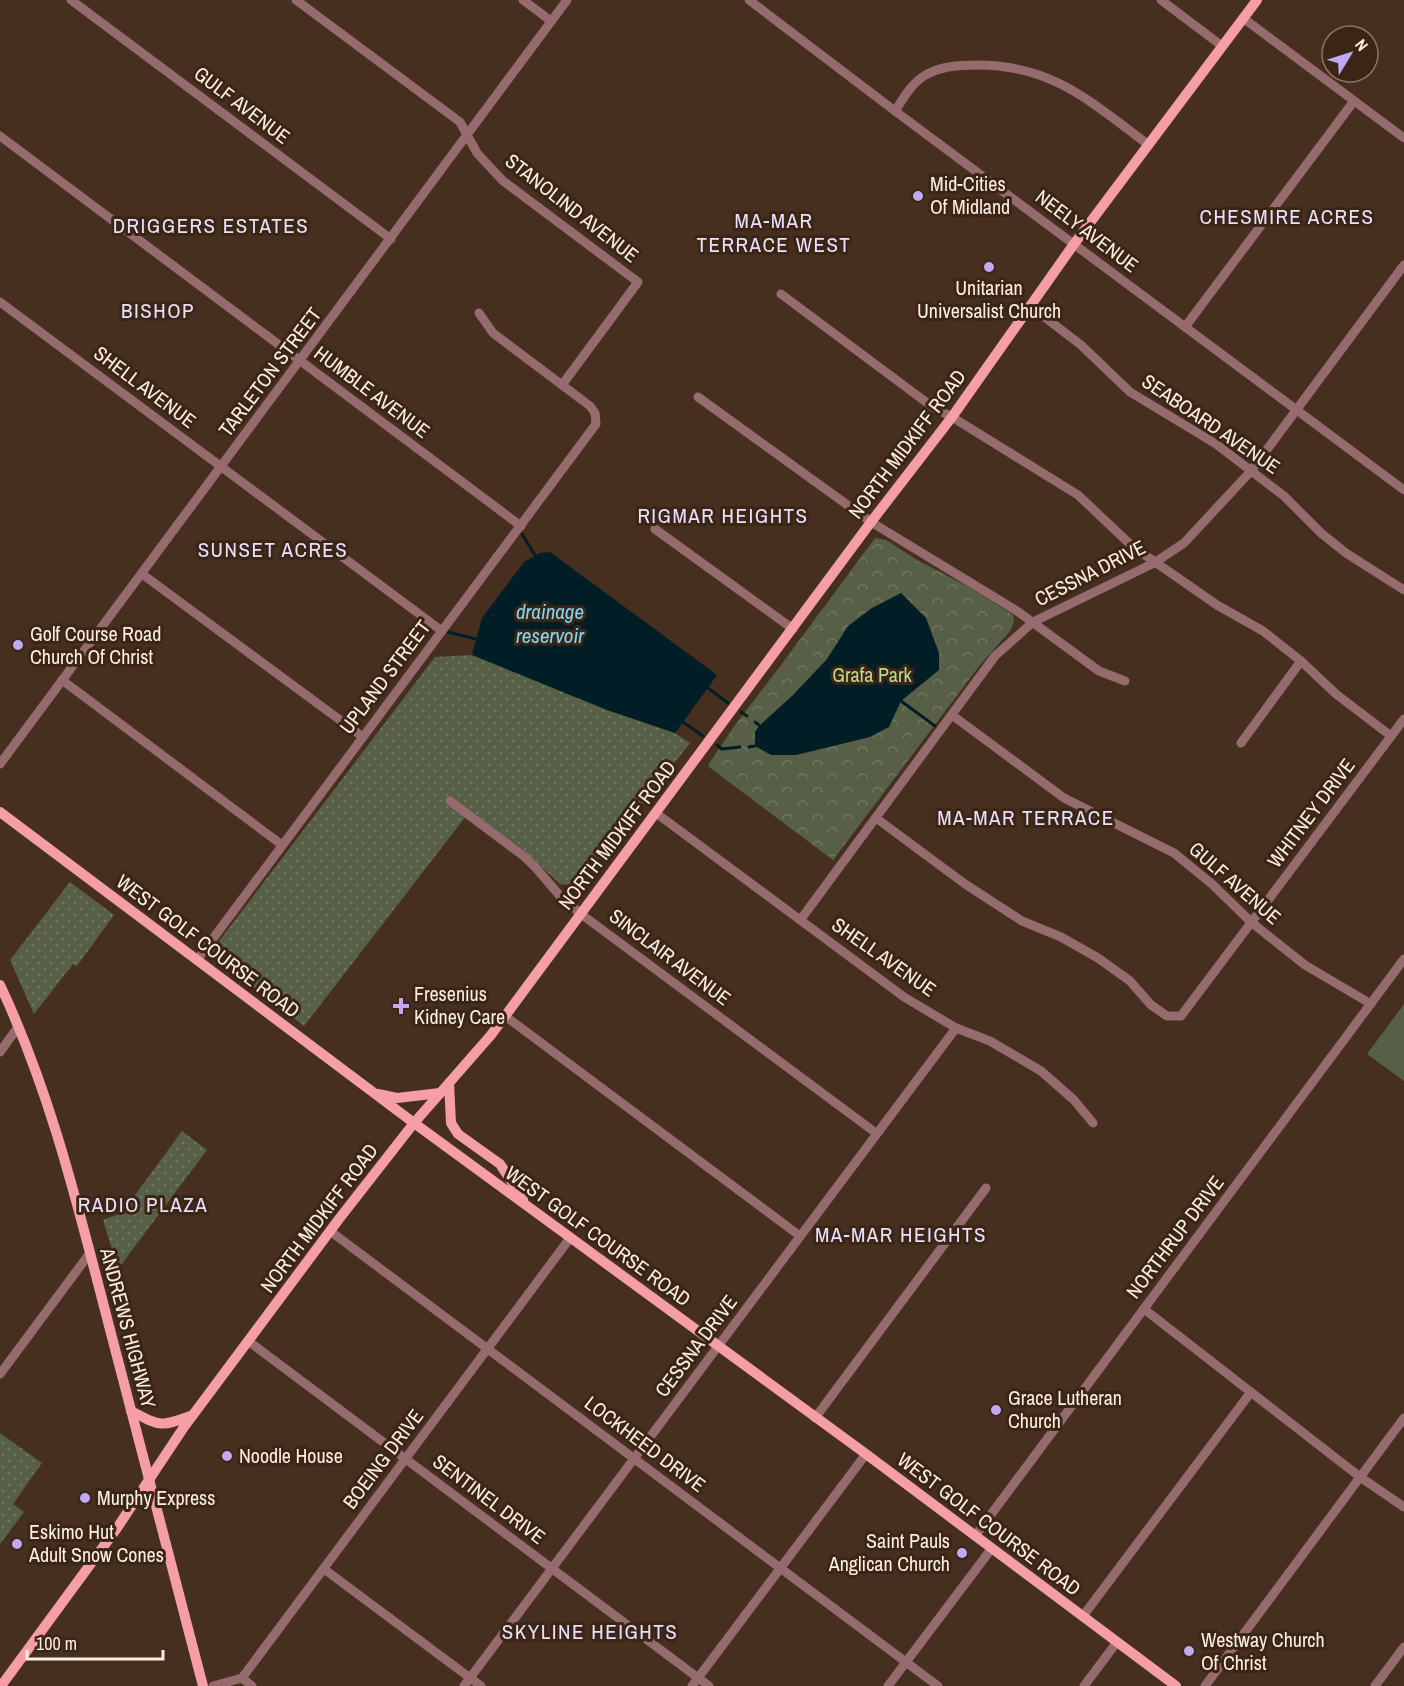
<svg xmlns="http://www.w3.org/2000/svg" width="1404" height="1686" font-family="'Archivo Narrow',sans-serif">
<defs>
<pattern id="grass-dots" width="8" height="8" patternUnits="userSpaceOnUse" patternTransform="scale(1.5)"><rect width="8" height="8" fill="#576047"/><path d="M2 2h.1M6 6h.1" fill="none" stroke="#707761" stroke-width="1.8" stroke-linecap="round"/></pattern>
<pattern id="park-crowns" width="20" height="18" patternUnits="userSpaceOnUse" patternTransform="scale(1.5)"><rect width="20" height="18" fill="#576047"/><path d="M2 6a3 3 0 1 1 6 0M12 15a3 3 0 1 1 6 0" fill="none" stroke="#707761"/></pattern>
</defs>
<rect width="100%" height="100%" fill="#462f1f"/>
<!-- grass -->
<g fill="url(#grass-dots)">
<polygon points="472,655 675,733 690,743 578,886 560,884 526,852 470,811 304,1026 210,953 435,657"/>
<polygon points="70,882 114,915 77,966 73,964 34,1014 10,960"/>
<polygon points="182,1131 207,1150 118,1269 103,1220 122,1213"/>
<polygon points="0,1433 42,1463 13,1504 24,1512 0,1544"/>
</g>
<!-- park -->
<polygon fill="url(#park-crowns)" points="875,538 886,540 917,560 967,586 1009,612 1013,615 1014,621 1011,630 980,665 833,860 709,767 708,765 733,728 784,661"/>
<!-- garden -->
<polygon fill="#576047" points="1404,1004 1404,1081 1367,1054"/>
<!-- water -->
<g fill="#011d26">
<polygon points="550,552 717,675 675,733 607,710 472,655 482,618 524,562 540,553"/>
<polygon points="901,593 926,618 939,653 939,670 901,701 889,727 870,737 796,755 771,755 755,746 755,732 759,726 793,695 827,659 848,626 872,608"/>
</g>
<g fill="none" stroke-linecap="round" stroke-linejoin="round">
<!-- stream -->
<g stroke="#011d26" stroke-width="3">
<polyline points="522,534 535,555"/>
<polyline points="448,632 476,639"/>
<polyline points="708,688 728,703"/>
<polyline points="901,701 935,726"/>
<polyline points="741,712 747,716"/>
<polyline points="683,722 703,736"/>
<polyline points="755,722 759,725"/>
<polyline points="717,745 722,749 740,747"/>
<polyline points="749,747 755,746"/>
</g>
<!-- minor -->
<g stroke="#966b6e" stroke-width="9">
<polyline points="71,0 391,239"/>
<polyline points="296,0 460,122 477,153 503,181 638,282 562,385"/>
<polyline points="523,0 551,21"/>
<polyline points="749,0 895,111 1404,490"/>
<polyline points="1161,0 1222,46"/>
<polyline points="1243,18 1404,138"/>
<path d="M895 111C903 99 911 84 924 76 940 66 959 65 978 65 1053 65 1092 103 1149 145"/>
<polyline points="0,136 521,526"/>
<polyline points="781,294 934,408 952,417 1078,495 1132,546 1217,605 1263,631 1301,661 1336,694 1391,736"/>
<polyline points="0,302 442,631"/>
<polyline points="1030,306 1081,345 1130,392 1216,444 1284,496 1321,533 1346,553 1404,590"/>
<polyline points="1185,327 1354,101"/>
<polyline points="698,397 871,522 1017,611 1099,671 1125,681"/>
<polyline points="655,529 793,629"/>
<polyline points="142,574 363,737"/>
<polyline points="62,680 282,845"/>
<polyline points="952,715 1064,798 1174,853 1212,884 1251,922 1305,965 1371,1004"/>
<polyline points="1241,743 1301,661"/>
<polyline points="0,764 567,0"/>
<polyline points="450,801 525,857 537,869 560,896 581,914 876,1133"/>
<polyline points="656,813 904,997 956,1028 990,1041 1041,1071 1074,1100 1093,1123"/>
<polyline points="876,818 965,884 1022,921 1061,937 1098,958 1130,981 1151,1005 1167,1016 1181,1016 1404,719"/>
<polyline points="801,919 995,656 1033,622 1154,563 1184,543 1251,471 1404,265"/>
<polyline points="197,960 596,424 595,413 590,406 493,333 479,313"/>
<polyline points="505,1016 800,1236"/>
<polyline points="0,1052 18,1027"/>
<polyline points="330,1231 938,1686"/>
<polyline points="1144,1309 1360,1477 1404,1507"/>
<polyline points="248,1341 709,1686"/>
<polyline points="0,1374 90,1253"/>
<polyline points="815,1418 986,1188"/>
<polyline points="975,1536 1404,959"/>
<polyline points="324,1569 481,1686"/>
<polyline points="1083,1616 1251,1392"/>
<polyline points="242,1678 252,1686"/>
<polyline points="213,1686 242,1678 570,1238"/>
<polyline points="464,1686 956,1028"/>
<polyline points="692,1686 866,1454"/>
<polyline points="888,1686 992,1548"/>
<polyline points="1084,1686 1117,1642"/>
<polyline points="1205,1686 1404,1418"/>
<polyline points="1375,1686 1404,1647"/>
</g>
<!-- major -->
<g stroke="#f69ea6" stroke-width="10">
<polyline points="0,812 414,1123 866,1454 1176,1686"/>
<path d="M0 985C51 1093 78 1207 108 1322 139 1443 172 1565 203 1686"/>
<polyline points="449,1083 451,1123 458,1134 500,1164 523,1199"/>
<polyline points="378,1094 397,1098 440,1093"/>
<path d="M131 1411C162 1427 160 1427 193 1415"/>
<polyline points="1,1686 117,1528 184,1427 339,1219 414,1123 491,1035 871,522 952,417 1074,244 1257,0"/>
</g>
</g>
<!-- markers -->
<g fill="#c1a8f3" stroke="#3b2515" stroke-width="2">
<circle cx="918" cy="196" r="6"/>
<circle cx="989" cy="267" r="6"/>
<circle cx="18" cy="645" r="6"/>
<path d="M398 997h6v6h6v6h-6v6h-6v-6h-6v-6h6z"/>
<circle cx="996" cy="1410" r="6"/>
<circle cx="227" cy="1456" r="6"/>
<circle cx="85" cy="1498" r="6"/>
<circle cx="17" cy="1544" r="6"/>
<circle cx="962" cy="1553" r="6"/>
<circle cx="1189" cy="1651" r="6"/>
</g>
<g text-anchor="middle" stroke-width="6" stroke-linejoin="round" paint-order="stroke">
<!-- street labels -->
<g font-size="20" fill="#fdeee4" stroke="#3b2515">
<text transform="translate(242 105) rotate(37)" y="7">GULF AVENUE</text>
<text transform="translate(572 208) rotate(38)" y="7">STANOLIND AVENUE</text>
<text transform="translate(1087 231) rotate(37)" y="7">NEELY AVENUE</text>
<text transform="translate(270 372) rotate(-53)" y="7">TARLETON STREET</text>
<text transform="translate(145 387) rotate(37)" y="7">SHELL AVENUE</text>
<text transform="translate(372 392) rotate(37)" y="7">HUMBLE AVENUE</text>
<text transform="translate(1211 424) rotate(34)" y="7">SEABOARD AVENUE</text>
<text transform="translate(907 444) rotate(-53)" y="7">NORTH MIDKIFF ROAD</text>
<text transform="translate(1090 573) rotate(-27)" y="7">CESSNA DRIVE</text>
<text transform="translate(385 677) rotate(-53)" y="7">UPLAND STREET</text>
<text transform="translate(1311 813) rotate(-53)" y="7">WHITNEY DRIVE</text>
<text transform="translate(617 835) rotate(-53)" y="7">NORTH MIDKIFF ROAD</text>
<text transform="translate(1235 883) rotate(41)" y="7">GULF AVENUE</text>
<text transform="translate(208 946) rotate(37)" y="7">WEST GOLF COURSE ROAD</text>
<text transform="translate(670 957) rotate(37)" y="7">SINCLAIR AVENUE</text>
<text transform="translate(884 957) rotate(35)" y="7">SHELL AVENUE</text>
<text transform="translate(319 1218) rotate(-53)" y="7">NORTH MIDKIFF ROAD</text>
<text transform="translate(598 1236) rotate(36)" y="7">WEST GOLF COURSE ROAD</text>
<text transform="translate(1175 1237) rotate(-53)" y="7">NORTHRUP DRIVE</text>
<text transform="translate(128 1328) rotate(75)" y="7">ANDREWS HIGHWAY</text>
<text transform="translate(696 1346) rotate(-53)" y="7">CESSNA DRIVE</text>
<text transform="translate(645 1444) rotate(37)" y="7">LOCKHEED DRIVE</text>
<text transform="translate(383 1459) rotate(-53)" y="7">BOEING DRIVE</text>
<text transform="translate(489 1499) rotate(37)" y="7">SENTINEL DRIVE</text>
<text transform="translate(989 1524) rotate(37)" y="7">WEST GOLF COURSE ROAD</text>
</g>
<!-- poi labels -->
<g font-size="20" fill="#fdeee4" stroke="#3b2515" text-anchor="start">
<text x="930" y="191">Mid-Cities<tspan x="930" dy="23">Of Midland</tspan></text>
<text x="989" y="295" text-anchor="middle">Unitarian<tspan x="989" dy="23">Universalist Church</tspan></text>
<text x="30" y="641">Golf Course Road<tspan x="30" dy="23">Church Of Christ</tspan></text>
<text x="414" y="1001">Fresenius<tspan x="414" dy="23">Kidney Care</tspan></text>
<text x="1008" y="1405">Grace Lutheran<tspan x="1008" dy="23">Church</tspan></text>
<text x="239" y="1463">Noodle House</text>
<text x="97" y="1505">Murphy Express</text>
<text x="29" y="1539">Eskimo Hut<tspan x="29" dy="23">Adult Snow Cones</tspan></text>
<text x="950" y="1548" text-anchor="end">Saint Pauls<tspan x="950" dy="23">Anglican Church</tspan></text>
<text x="1201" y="1647">Westway Church<tspan x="1201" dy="23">Of Christ</tspan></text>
</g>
<!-- park labels -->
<g font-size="20" fill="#bed792" stroke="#3b2515">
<text x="872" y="682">Grafa Park</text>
</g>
<!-- neighbourhood labels -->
<g font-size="21" letter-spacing="1.5" fill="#e7dffc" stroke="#3b2515">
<text x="1287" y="224">CHESMIRE ACRES</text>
<text x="774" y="228">MA-MAR<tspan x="774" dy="24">TERRACE WEST</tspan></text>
<text x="211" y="233">DRIGGERS ESTATES</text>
<text x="158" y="318">BISHOP</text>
<text x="723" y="523">RIGMAR HEIGHTS</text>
<text x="273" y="557">SUNSET ACRES</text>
<text x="1026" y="825">MA-MAR TERRACE</text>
<text x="143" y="1212">RADIO PLAZA</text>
<text x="901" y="1242">MA-MAR HEIGHTS</text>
<text x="590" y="1639">SKYLINE HEIGHTS</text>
</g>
<!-- water labels -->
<g font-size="21" font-style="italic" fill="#80d7f6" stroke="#3b2515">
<text x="550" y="619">drainage<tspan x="550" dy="24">reservoir</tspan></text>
</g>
</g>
<!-- north arrow -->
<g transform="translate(1350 54) rotate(52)"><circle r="28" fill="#3b2515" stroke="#897568" stroke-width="1.5"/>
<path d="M0-4.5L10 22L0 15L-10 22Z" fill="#c1a8f3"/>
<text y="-9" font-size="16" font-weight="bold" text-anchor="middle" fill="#fdeee4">N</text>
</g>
<!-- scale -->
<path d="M27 1650v9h136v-9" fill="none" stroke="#fdeee4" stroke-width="3"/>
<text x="36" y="1650" font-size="18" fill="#fdeee4" stroke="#3b2515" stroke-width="4.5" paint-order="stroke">100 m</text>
</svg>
